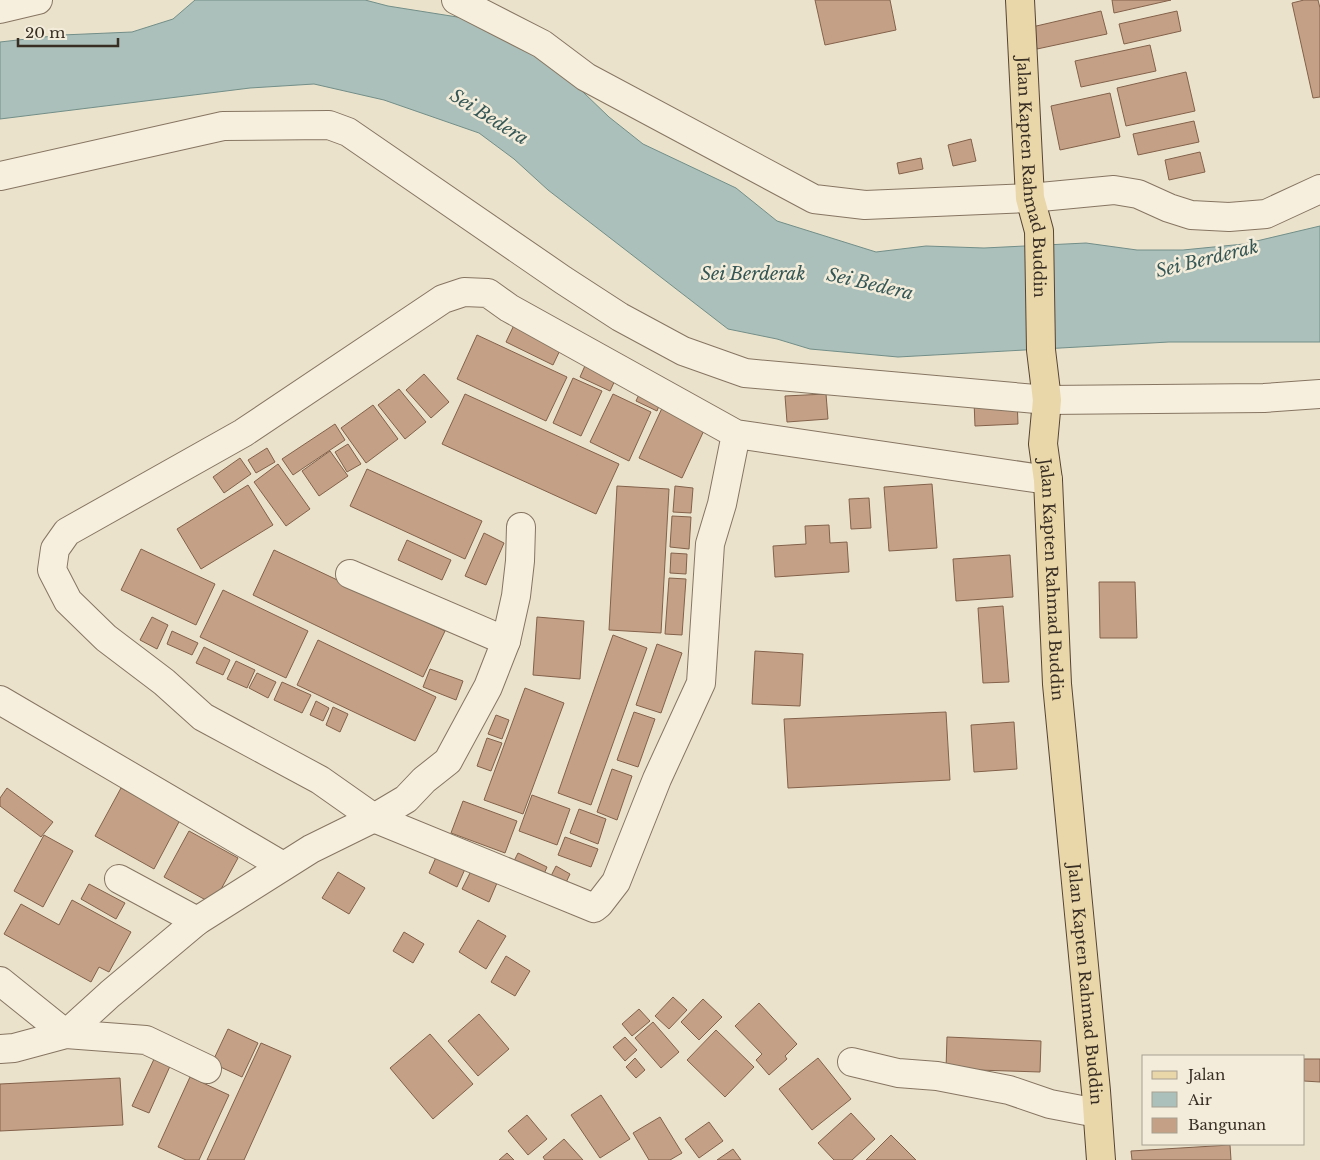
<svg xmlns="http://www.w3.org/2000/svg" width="1320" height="1160" font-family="'Libre Baskerville',serif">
<rect width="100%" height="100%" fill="#ebe2cc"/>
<!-- water -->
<polygon fill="#abc0ba" stroke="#728e88" points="195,0 365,0 388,6 495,23 532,43 609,117 643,144 736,188 777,221 876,252 926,246 984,248 1086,243 1137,250 1183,250 1244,244 1320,226 1320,342 1169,342 898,357 810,349 777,339 728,329 548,190 514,159 479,133 384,100 314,84 250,88 0,119 0,42 62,35 132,32 173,19"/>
<!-- building -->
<g fill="#c4a186" stroke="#83614a">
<polygon points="815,0 890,0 896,30 825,45"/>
<polygon points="1112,0 1171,0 1114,13"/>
<polygon points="1304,0 1318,0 1320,8 1320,97 1313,98 1292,3"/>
<polygon points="1101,11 1107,34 1037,49 1032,27"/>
<polygon points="1177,11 1181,31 1124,44 1119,24"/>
<polygon points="1150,45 1156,71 1081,87 1075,61"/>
<polygon points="1186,72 1195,111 1126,126 1117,88"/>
<polygon points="1110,93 1120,137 1060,150 1051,106"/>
<polygon points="1194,121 1199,142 1138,155 1133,134"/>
<polygon points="971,139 976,161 953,166 948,145"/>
<polygon points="1200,152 1205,172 1169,180 1165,160"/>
<polygon points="921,158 923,169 899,174 897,163"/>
<polygon points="515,323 562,346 553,365 506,342"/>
<polygon points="477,335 567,377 546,421 457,379"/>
<polygon points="588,359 618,374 610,391 580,377"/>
<polygon points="424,374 449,402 431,418 406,390"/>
<polygon points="573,378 602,391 581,436 553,423"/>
<polygon points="643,386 663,396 657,411 636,401"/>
<polygon points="399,389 426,422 405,439 378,405"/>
<polygon points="465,394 619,464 596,514 442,444"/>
<polygon points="613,394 651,412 629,461 590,442"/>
<polygon points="826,394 828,419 787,422 785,396"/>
<polygon points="1017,398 1018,424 975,426 974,401"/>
<polygon points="373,405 398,439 366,463 341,428"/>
<polygon points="663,406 706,426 682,478 639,458"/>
<polygon points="335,424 345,440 293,475 282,459"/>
<polygon points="348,444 361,464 347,472 335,452"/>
<polygon points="267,448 275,462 256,473 248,460"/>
<polygon points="330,451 348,476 319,496 302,471"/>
<polygon points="240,458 251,474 224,493 213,477"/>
<polygon points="278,464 310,509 286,526 254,482"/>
<polygon points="367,469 482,521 465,559 350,506"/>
<polygon points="932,484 937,548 889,551 884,487"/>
<polygon points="248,485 273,525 201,569 177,529"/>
<polygon points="617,486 669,489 661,633 609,630"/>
<polygon points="675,486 693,488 691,513 673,512"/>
<polygon points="869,498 871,528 851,529 849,499"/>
<polygon points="672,516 691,517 689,549 670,547"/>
<polygon points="829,525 830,543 847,542 849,572 775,577 773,546 806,544 805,526"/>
<polygon points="484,533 504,543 486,585 465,576"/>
<polygon points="407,540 451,560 442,580 398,560"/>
<polygon points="141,549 215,584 196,625 121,590"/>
<polygon points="274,550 445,631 423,677 253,595"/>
<polygon points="671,553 687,554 686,574 670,573"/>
<polygon points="1010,555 1013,597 956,601 953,559"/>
<polygon points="669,578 686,579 682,635 665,634"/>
<polygon points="1099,582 1135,582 1137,638 1100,638"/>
<polygon points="223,590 308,631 286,678 200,637"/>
<polygon points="1003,606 1009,682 983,683 978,608"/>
<polygon points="152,617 168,625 157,649 140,640"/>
<polygon points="537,617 584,621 580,679 533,675"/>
<polygon points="172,631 198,643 192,655 167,644"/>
<polygon points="613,635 647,648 591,805 558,793"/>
<polygon points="318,640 436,697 415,741 297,685"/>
<polygon points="657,644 682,653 661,713 636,705"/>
<polygon points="204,647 230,660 223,675 196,663"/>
<polygon points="755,651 803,654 800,706 752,704"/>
<polygon points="236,661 255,670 247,688 227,679"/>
<polygon points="430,669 463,681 456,700 423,687"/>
<polygon points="257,673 276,682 268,698 249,688"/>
<polygon points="282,682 311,695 302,713 274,700"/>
<polygon points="525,688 564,703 523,814 484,800"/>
<polygon points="316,701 329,708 323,721 310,715"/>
<polygon points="333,707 348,714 340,732 326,725"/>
<polygon points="634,712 655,719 638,767 617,760"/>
<polygon points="946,712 950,780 788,788 784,719"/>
<polygon points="496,715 509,720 502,739 488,734"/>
<polygon points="1014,722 1017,769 974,772 971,725"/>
<polygon points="487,738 502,743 491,771 477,766"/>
<polygon points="612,769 632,776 617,820 597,812"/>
<polygon points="7,788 53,822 41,837 0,806 0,798"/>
<polygon points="121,788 180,820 154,869 95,836"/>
<polygon points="532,795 570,809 557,845 519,831"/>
<polygon points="463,801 517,821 505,853 451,833"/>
<polygon points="579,809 606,819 598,844 570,833"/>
<polygon points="189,831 238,858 213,904 164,877"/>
<polygon points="44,835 73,851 43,907 14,891"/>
<polygon points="565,837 598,849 591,867 558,855"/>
<polygon points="518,853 547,867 540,883 510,869"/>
<polygon points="437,855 465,869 457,887 429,873"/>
<polygon points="556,866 570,874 562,891 547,884"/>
<polygon points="471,871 497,883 489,902 462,889"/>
<polygon points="338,872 365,888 349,914 322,898"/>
<polygon points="89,884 125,903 116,919 81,899"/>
<polygon points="72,900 131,932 109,972 99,967 91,982 4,934 21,904 59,925"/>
<polygon points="478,920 506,936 486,969 459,952"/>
<polygon points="404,932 424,944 413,963 393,951"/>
<polygon points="506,956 530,971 515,996 491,982"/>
<polygon points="673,997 687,1010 669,1029 655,1016"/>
<polygon points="703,999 722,1017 699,1040 681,1022"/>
<polygon points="759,1003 797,1044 785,1056 787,1059 769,1075 756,1060 762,1054 735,1026"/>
<polygon points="639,1009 650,1021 632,1036 622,1024"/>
<polygon points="479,1014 509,1049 478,1076 448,1041"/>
<polygon points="653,1022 679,1052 661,1068 635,1038"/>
<polygon points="228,1029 258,1043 242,1077 212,1063"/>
<polygon points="716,1030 754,1067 725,1097 687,1060"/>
<polygon points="430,1034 473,1084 433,1119 390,1068"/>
<polygon points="625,1037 637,1050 625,1061 613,1047"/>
<polygon points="947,1037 1041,1041 1040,1072 946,1069"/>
<polygon points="261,1043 291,1056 244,1160 207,1160"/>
<polygon points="155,1057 171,1064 149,1113 132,1106"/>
<polygon points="635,1058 645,1070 636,1078 626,1067"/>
<polygon points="818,1058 851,1099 812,1130 779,1089"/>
<polygon points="1304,1059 1320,1059 1320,1082 1304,1081"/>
<polygon points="190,1077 229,1095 199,1160 186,1160 158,1147"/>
<polygon points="120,1078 123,1125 0,1131 0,1084"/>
<polygon points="601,1095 630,1139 600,1158 571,1115"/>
<polygon points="851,1113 875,1139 852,1160 834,1160 818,1143"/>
<polygon points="527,1115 547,1139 528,1155 508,1131"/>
<polygon points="660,1117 682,1153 670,1160 649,1160 633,1133"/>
<polygon points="709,1122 723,1141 699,1158 685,1139"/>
<polygon points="891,1135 916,1160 866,1160"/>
<polygon points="564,1139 583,1160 545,1160 543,1157"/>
<polygon points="1230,1145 1231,1160 1132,1160 1131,1151"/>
<polygon points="733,1149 741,1160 717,1160"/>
<polygon points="507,1153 514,1160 499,1160"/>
</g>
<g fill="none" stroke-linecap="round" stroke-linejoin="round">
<defs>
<g id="minor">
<polyline points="456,0 542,44 586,77 814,199 865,205 1030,198 1114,190 1138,194 1169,208 1191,215 1229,217 1266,214 1320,189"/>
<polyline points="0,9 38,0"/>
<polyline points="0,176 223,126 329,125 348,132 563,280 620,317 683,351 745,373 1047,400 1264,398 1320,394"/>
<polyline points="736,434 722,504 710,544 701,683 657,779 616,882 599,904 594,908 374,818 320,780 203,717 164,682 106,638 68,601 52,570 55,549 67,532 243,433 443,299 464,292 488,293 509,308 736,434 1048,480"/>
<polyline points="350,574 506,641"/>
<polyline points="0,700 283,866"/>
<polyline points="119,879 197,921"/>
<polyline points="0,981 66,1034"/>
<polyline points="66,1034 110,994 197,921 311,849 374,818 406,799 424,780 448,761 488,687 506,641 516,596 520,561 521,527"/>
<polyline points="0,1049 14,1048 66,1034 146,1040 207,1069"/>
<polyline points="852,1062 898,1073 937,1076 1009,1090 1050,1104 1097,1113"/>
</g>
<g id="major">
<path id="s1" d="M1020 0 1030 198 1039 231 1041 350 1047 400 1043 444 1048 480 1057 684 1096 1091 1101 1160"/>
</g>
</defs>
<!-- minor casing -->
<use href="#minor" stroke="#867561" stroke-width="30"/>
<!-- major casing -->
<use href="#major" stroke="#554435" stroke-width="30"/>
<!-- minor -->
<use href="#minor" stroke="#f6efde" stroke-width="28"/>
<!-- major -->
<use href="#major" stroke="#e9d6a9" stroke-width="28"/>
</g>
<g text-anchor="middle" stroke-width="5" stroke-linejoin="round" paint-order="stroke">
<!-- street labels -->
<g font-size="16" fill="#382e23" stroke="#f3ecda">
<text dy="6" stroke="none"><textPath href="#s1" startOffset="178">Jalan Kapten Rahmad Buddin</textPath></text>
<text dy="6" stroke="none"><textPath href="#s1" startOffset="582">Jalan Kapten Rahmad Buddin</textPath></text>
<text dy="6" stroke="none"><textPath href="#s1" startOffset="988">Jalan Kapten Rahmad Buddin</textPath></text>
</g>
<!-- water labels -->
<g font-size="18" font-style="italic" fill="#345655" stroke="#f3ecda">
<text transform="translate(489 117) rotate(32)" y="6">Sei Bedera</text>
<text transform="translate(1207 259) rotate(-14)" y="6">Sei Berderak</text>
<text x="753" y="280">Sei Berderak</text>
<text transform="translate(870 284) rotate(13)" y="6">Sei Bedera</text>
</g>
</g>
<!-- legend -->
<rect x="1142" y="1055" width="162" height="90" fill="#f3ecda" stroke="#a8a091"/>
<rect x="1152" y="1071" width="25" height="8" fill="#e9d6a9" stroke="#a8a091"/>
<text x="1188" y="1080" font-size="15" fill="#382e23">Jalan</text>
<rect x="1152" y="1092" width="25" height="15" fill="#abc0ba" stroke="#a8a091"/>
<text x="1188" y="1105" font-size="15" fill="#382e23">Air</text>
<rect x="1152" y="1118" width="25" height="15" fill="#c4a186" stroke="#a8a091"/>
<text x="1188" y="1130" font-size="15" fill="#382e23">Bangunan</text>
<!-- scale -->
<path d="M18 38v8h100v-8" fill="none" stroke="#382e23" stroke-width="2.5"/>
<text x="25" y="38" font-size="15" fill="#382e23" stroke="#f3ecda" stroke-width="4" paint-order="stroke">20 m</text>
</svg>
